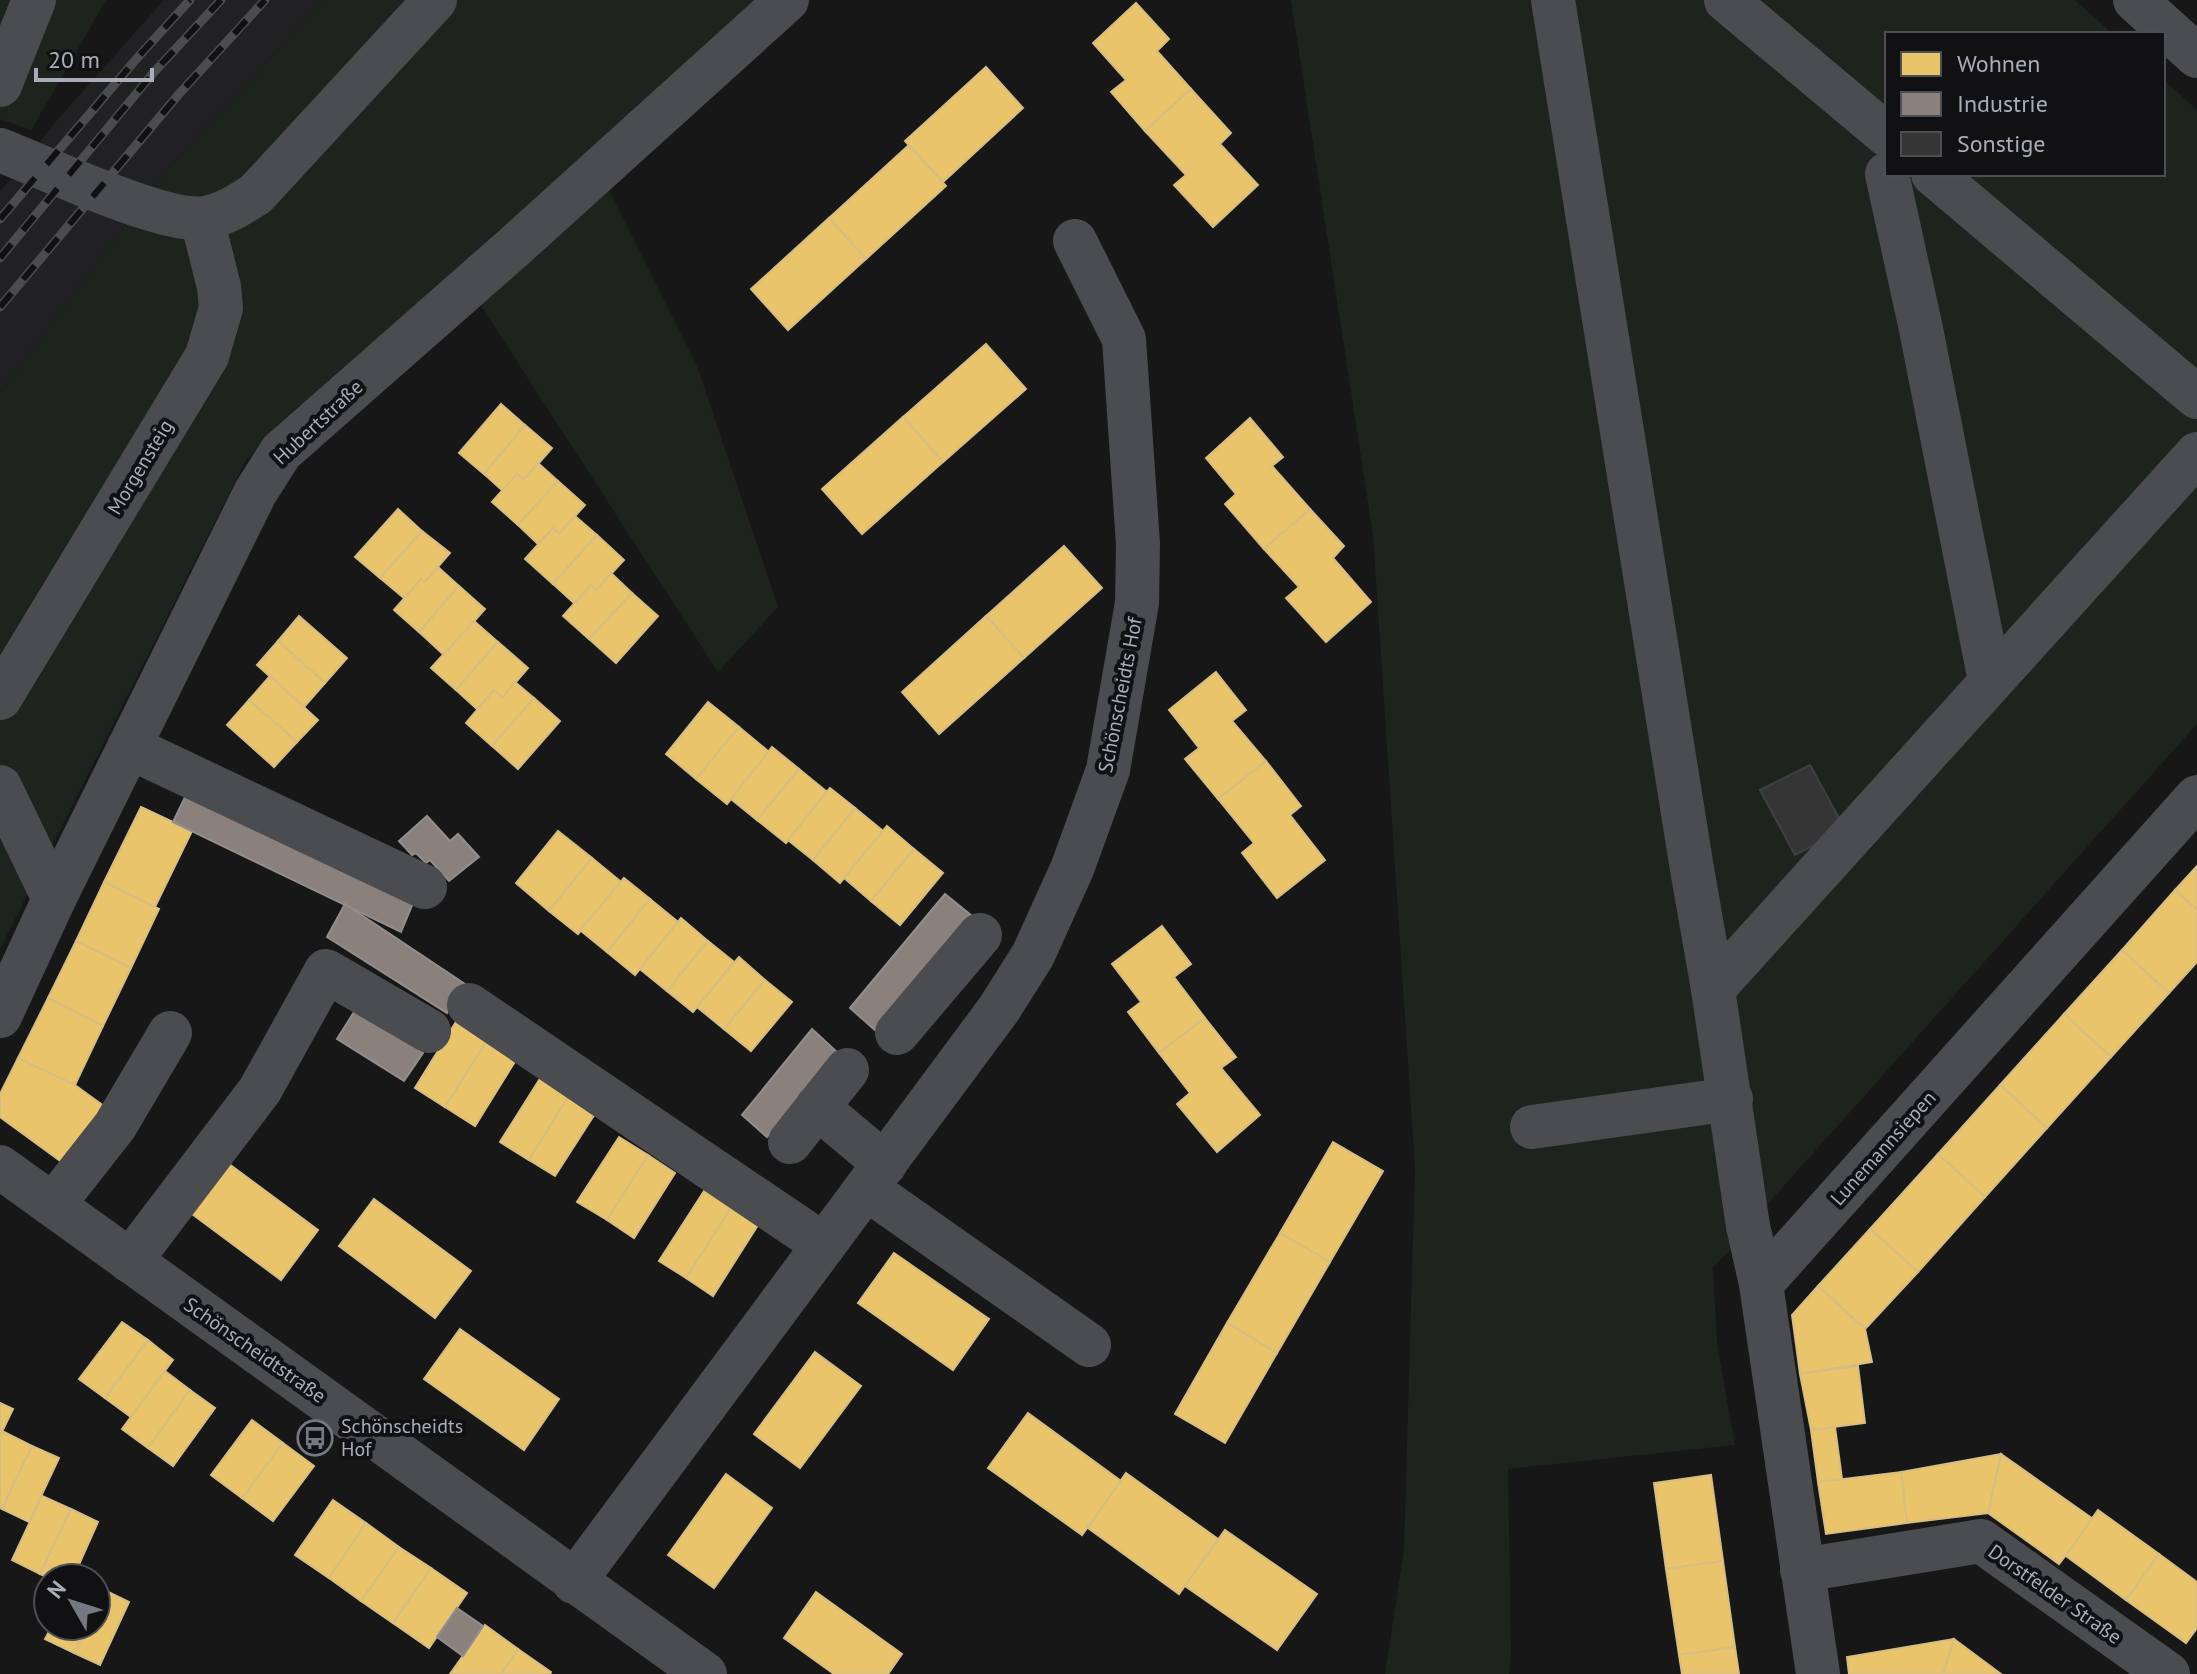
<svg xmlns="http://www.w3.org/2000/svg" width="2197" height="1674" font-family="'PT Sans',sans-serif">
<rect width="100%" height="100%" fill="#171717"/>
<!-- built -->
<polygon fill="#212123" points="164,0 324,0 167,170 0,393 0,192 52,126"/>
<!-- green -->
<g fill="#1d241e">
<polygon points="0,0 106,0 31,130 0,119"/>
<polygon points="324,0 779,0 283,435 247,458 0,949 0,393 167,170"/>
<polygon points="1291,0 2075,0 2113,34 1887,34 1887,174 2163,174 2163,79 2197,110 2197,724 1748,1226 1737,1244 1713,1267 1717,1344 1735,1445 1508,1469 1511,1656 1509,1674 1385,1674 1404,1550 1415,1168 1373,535"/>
<polygon points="602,176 697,366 778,607 718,672 474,295"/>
</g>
<!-- homes -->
<g fill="#e9c46a" stroke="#d6bd81" stroke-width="2">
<polygon points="1136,3 1169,39 1157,51 1191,89 1145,131 1111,92 1126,80 1093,43"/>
<polygon points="986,67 1023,108 943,182 905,141"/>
<polygon points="1191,89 1231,133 1220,144 1258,185 1213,227 1174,185 1186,175 1145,131"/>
<polygon points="909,145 946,186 866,259 829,218"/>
<polygon points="829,218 866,259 788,330 751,289"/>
<polygon points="986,344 1026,389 943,462 903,417"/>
<polygon points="501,404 525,425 484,474 459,453"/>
<polygon points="903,417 943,462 862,534 822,489"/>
<polygon points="1250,418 1283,457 1272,466 1310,509 1264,549 1225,504 1236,494 1206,458"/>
<polygon points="525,425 552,448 524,480 517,474 503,491 484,474"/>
<polygon points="538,463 558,481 518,525 492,502 517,474 524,480"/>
<polygon points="558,481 585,505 559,534 553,528 538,544 518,525"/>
<polygon points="398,509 422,531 380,578 355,557"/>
<polygon points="1310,509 1344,546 1333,558 1371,602 1326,642 1286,598 1299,587 1264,549"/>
<polygon points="575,516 597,535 553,584 525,559 553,528 559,534"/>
<polygon points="422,531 450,553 425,582 421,579 404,598 380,578"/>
<polygon points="597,535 624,560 596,590 591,585 574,603 553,584"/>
<polygon points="1064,546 1102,588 1024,658 986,616"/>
<polygon points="438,567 459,586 419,632 394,610 421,579 425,582"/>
<polygon points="611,573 632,593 589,639 563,616 591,585 596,590"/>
<polygon points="459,586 485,609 444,655 419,632"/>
<polygon points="632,593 658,616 616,663 589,639"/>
<polygon points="299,616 347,658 325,683 278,641"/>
<polygon points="986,616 1024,658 939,734 902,692"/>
<polygon points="474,621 498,642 456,690 431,668"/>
<polygon points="278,641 325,683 304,707 257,665"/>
<polygon points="498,642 528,668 503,697 494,690 477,709 456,690"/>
<polygon points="1216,672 1246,710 1232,721 1266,761 1218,799 1185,759 1199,748 1169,710"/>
<polygon points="270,676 318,720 297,742 249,700"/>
<polygon points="515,682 534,698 492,746 466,723 494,690 503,697"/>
<polygon points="534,698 560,721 518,769 492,746"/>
<polygon points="249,700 297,742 274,767 227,725"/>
<polygon points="708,702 739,727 696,779 666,754"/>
<polygon points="739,727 769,752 727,804 696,779"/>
<polygon points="772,747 799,769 757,820 731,799"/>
<polygon points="1266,761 1301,806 1290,815 1325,860 1277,898 1242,853 1254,843 1218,799"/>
<polygon points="799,769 827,792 786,843 757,820"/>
<polygon points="830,788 855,808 813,860 788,840"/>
<polygon points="141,807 192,831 155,907 104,882"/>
<polygon points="855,808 883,831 840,883 813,860"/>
<polygon points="887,826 914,849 871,901 844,878"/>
<polygon points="558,831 592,858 549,911 516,883"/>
<polygon points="914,849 943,873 900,925 871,901"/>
<polygon points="592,858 621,882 578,934 549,911"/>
<polygon points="2197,866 2197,910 2175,890"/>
<polygon points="624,878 650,899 607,952 580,930"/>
<polygon points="104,882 159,909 131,968 76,941"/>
<polygon points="2175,890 2197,910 2197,962 2169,993 2122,950"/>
<polygon points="650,899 678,922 635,975 607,952"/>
<polygon points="681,918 708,941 667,991 640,969"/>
<polygon points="1162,926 1191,964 1174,977 1205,1018 1159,1053 1128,1012 1141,1002 1112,964"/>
<polygon points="76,941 131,968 103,1026 48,998"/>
<polygon points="708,941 734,962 693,1012 667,991"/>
<polygon points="2122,950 2169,993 2111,1057 2064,1014"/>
<polygon points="739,957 765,980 724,1029 697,1007"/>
<polygon points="765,980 792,1002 751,1051 724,1029"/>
<polygon points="48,998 103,1026 75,1085 18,1058"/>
<polygon points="2064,1014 2111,1057 2047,1128 2000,1085"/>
<polygon points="459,1017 490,1036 445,1107 415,1088"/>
<polygon points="1205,1018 1236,1057 1221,1068 1260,1115 1217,1152 1177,1104 1190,1093 1159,1053"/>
<polygon points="490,1036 519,1055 475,1126 445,1107"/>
<polygon points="18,1058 75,1085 112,1112 70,1168 0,1117 0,1094"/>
<polygon points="543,1074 571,1092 529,1160 500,1142"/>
<polygon points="2000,1085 2047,1128 1985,1197 1938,1154"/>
<polygon points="571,1092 598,1109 555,1176 529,1160"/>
<polygon points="619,1137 648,1155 607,1220 577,1202"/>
<polygon points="1333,1142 1383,1171 1330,1262 1280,1233"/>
<polygon points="1938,1154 1985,1197 1918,1272 1870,1229"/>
<polygon points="648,1155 675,1173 634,1238 607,1220"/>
<polygon points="221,1158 318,1230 281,1280 184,1208"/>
<polygon points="704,1191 731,1208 686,1278 659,1261"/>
<polygon points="374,1199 471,1271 435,1318 339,1246"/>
<polygon points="731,1208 758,1225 713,1296 686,1278"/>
<polygon points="1870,1229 1918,1272 1865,1329 1818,1286"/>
<polygon points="1280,1233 1330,1262 1277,1353 1227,1323"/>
<polygon points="894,1253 989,1319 953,1370 858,1303"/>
<polygon points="1818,1286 1865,1329 1872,1362 1800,1374 1792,1315"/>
<polygon points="122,1322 148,1340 105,1398 79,1379"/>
<polygon points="1227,1323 1277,1353 1225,1443 1175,1414"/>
<polygon points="460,1329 559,1399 524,1450 424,1379"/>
<polygon points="148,1340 173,1360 131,1417 105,1398"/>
<polygon points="815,1352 861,1386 800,1468 754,1434"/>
<polygon points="1858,1366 1865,1423 1811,1430 1800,1374"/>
<polygon points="165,1371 190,1390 148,1448 122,1429"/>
<polygon points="190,1390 215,1408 173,1466 148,1448"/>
<polygon points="0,1403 13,1409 0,1436"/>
<polygon points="1028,1413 1121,1481 1082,1535 988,1468"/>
<polygon points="252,1420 283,1443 242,1498 211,1475"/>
<polygon points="1835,1427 1842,1479 1818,1482 1811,1430"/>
<polygon points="2,1431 32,1446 2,1509 0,1508 0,1436"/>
<polygon points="283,1443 314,1466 273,1521 242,1498"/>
<polygon points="32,1446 59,1458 29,1522 2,1509"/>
<polygon points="2001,1454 2093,1519 2059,1564 1988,1513"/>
<polygon points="2001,1454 1988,1513 1907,1523 1901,1472"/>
<polygon points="1901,1472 1907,1523 1826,1534 1818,1482"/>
<polygon points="1126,1473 1218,1539 1179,1594 1088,1528"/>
<polygon points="726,1474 772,1508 714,1588 668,1555"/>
<polygon points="1711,1475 1723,1561 1666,1569 1654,1483"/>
<polygon points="42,1496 71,1509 40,1574 12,1560"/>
<polygon points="333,1500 366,1523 329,1578 295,1555"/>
<polygon points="71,1509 98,1522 73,1578 49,1578 40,1574"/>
<polygon points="2098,1510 2159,1554 2126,1600 2066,1556"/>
<polygon points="366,1523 399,1547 361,1601 329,1578"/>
<polygon points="1225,1530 1317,1594 1277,1650 1185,1586"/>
<polygon points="399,1547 431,1568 393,1623 361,1601"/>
<polygon points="2159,1554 2197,1582 2197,1628 2186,1643 2126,1600"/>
<polygon points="1723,1561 1735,1647 1679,1655 1666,1569"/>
<polygon points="431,1568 467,1593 429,1648 393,1623"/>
<polygon points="104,1590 129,1602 100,1665 74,1653 87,1626 96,1626 96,1607"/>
<polygon points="816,1592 902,1654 888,1674 834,1674 784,1638"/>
<polygon points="485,1625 518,1649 501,1674 450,1674"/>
<polygon points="52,1626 87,1626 74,1653 45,1639"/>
<polygon points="1954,1639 2001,1674 1943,1674"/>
<polygon points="1954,1639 1943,1674 1849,1674 1847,1657"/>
<polygon points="1735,1647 1739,1674 1682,1674 1679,1655"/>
<polygon points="518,1649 551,1672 550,1674 501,1674"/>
</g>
<!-- industry -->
<g fill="#8a817c" stroke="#938e8e" stroke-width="2">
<polygon points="186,795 413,903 401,932 173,822"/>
<polygon points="427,816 450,841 458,834 479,857 449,881 430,860 426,863 416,853 412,855 399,841"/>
<polygon points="945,894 972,916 875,1030 850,1008"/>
<polygon points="345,904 465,984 447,1013 327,937"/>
<polygon points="356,1009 423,1053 404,1081 337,1039"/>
<polygon points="812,1029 837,1052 767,1137 742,1115"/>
<polygon points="457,1608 483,1626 463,1656 437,1637"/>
</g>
<!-- building -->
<polygon fill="#353536" stroke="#3f4043" stroke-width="2" points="1810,765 1845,829 1795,855 1760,790"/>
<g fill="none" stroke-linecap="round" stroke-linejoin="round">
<!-- minor -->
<g stroke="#4b4c50" stroke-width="44">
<polyline points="1553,0 1692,869 1713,989 1748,1226 1761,1284"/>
<polyline points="1726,0 1887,135"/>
<polyline points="2135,0 2197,56"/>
<polyline points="0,85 34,0"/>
<path d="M0 150C44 167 164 224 205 218 224 215 240 204 256 194L435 0"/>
<polyline points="1887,174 1921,329 1990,681"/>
<polyline points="1933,174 2197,397"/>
<polyline points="0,698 207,356 221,308 219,287 202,219"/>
<polyline points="129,747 425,887"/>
<polyline points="0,787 54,899"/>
<polyline points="1713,989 2197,454"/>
<polyline points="469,1005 824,1245"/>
<polyline points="0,1016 54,899 255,493 281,452 514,247 787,0"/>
<polyline points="897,1033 980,935"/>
<polyline points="817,1107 885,1164"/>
<polyline points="1532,1127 1731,1099"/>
<polyline points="790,1142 847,1070"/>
<polyline points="0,1167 705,1674"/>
<polyline points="867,1189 1089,1345"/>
<polyline points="53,1205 115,1126 170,1033"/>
<polyline points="130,1261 260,1090 326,971 429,1031"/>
<polyline points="1802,1570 1981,1541 2168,1674"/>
<polyline points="574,1582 999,1009 1033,955 1072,869 1108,770 1137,603 1138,544 1124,339 1075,241"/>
<polyline points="1818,1674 1761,1284 2197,797"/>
</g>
<defs>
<g id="rail">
<polyline points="0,219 138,57 190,0"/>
<polyline points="0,258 155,71 221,0"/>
<polyline points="0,307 179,94 265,0"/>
</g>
</defs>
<!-- rail casing -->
<use href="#rail" stroke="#4b4c4f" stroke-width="9"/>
<!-- rail -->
<use href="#rail" stroke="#111113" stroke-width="6" stroke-dasharray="18" stroke-linecap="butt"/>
</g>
<!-- icons -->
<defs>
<symbol id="bus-ring" viewBox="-11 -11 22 22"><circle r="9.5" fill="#111113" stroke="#757880" stroke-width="1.5"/><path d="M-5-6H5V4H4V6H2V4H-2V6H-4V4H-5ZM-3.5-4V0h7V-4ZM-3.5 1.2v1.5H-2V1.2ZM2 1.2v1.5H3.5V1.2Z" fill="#757880"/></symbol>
</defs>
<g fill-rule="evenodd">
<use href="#bus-ring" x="295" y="1418" width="40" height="40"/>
</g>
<g text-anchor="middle" stroke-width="8" stroke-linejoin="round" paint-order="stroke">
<!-- street labels -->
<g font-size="20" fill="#a8adb8" stroke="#111113">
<text transform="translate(318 422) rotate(-43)" y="7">Hubertstraße</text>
<text transform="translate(140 467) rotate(-59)" y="7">Morgensteig</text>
<text transform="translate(1120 695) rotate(-79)" y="7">Schönscheidts Hof</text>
<text transform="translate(1883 1148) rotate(-48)" y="7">Lunemannsiepen</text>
<text transform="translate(255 1350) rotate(35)" y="7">Schönscheidtstraße</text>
<text transform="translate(2055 1594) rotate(35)" y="7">Dorstfelder Straße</text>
</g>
<!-- poi labels -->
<g font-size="20" fill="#a8adb8" stroke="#111113" text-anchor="start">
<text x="341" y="1433">Schönscheidts<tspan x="341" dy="23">Hof</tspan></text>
</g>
</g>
<!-- legend -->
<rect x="1885" y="32" width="280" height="144" fill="#111113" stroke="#4d4f55" stroke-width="2"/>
<rect x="1901" y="52" width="40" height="24" fill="#e9c46a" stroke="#4d4f55" stroke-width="2"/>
<text x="1957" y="72" font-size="24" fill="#a8adb8">Wohnen</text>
<rect x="1901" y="92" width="40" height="24" fill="#8a817c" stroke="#4d4f55" stroke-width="2"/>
<text x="1957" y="112" font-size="24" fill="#a8adb8">Industrie</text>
<rect x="1901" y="132" width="40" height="24" fill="#353536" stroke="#4d4f55" stroke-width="2"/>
<text x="1957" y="152" font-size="24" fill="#a8adb8">Sonstige</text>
<!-- north arrow -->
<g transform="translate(72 1602) rotate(309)"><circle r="38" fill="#111113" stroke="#4d4f55" stroke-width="2"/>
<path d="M0-6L14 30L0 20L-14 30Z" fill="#757880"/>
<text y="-12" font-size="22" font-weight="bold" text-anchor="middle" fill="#a8adb8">N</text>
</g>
<!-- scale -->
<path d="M36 68v12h116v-12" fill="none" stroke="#a8adb8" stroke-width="4"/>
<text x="48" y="68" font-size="24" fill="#a8adb8" stroke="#111113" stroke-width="6" paint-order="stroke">20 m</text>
</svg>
